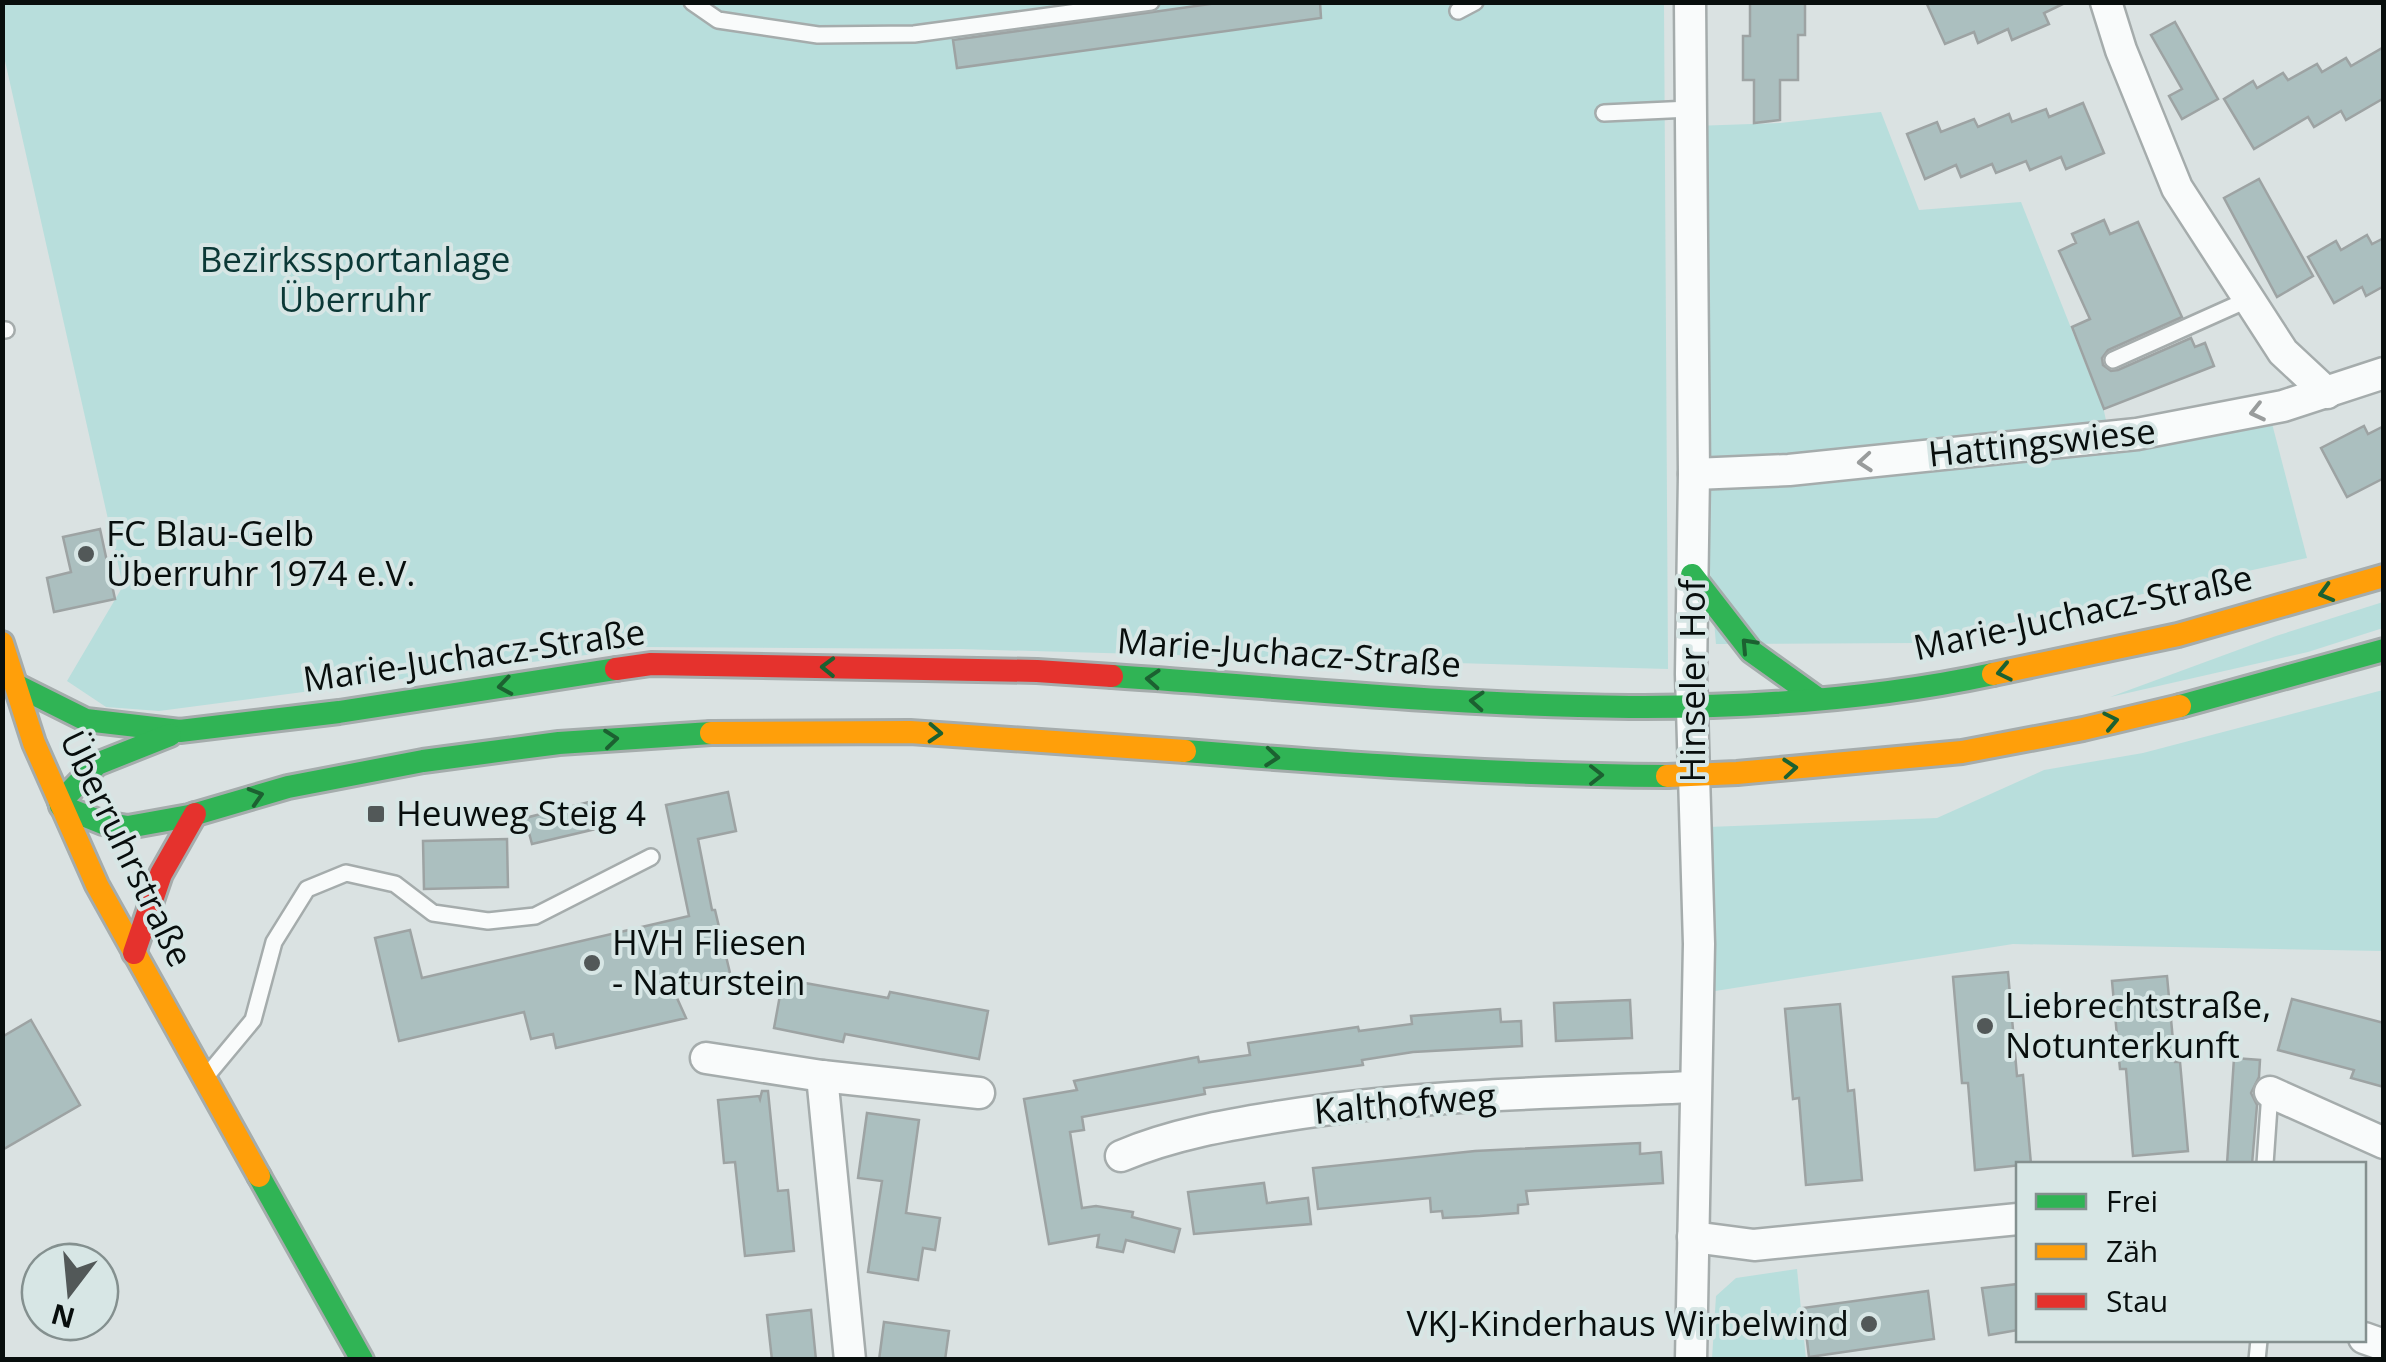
<svg xmlns="http://www.w3.org/2000/svg" width="2386" height="1362" font-family="'Open Sans',sans-serif">
<rect width="100%" height="100%" fill="#dae2e2"/>
<!-- green -->
<g fill="#b8dedc">
<polygon points="2,3 1664,3 1668,669 960,649 646,647 159,711 106,707 67,681 123,586 3,52"/>
<polygon points="1881,112 1919,210 2021,202 2104,411 2109,435 1703,470 1694,126 1780,123"/>
<polygon points="2269,412 2307,558 1919,643 1716,644 1702,477"/>
<polygon points="2383,602 2383,628 2308,652 2110,697 2276,636"/>
<polygon points="2383,690 2383,951 2013,944 1709,992 1708,827 1937,818 2044,770 2143,753"/>
<polygon points="1797,1269 1806,1359 1712,1359 1716,1296 1736,1278"/>
</g>
<!-- building -->
<g fill="#abbfbf" stroke="#9da3a3" stroke-width="2.5">
<polygon points="1224,2 1320,2 1321,18 957,68 953,40"/>
<polygon points="1750,2 1805,2 1805,35 1798,35 1798,80 1780,80 1780,120 1754,123 1754,80 1743,80 1743,36 1750,36"/>
<polygon points="1926,2 2067,2 2044,13 2049,24 2012,40 2008,29 1978,43 1974,32 1945,44"/>
<polygon points="2175,22 2218,99 2182,119 2169,96 2182,89 2151,35"/>
<polygon points="2384,47 2384,98 2346,120 2341,111 2314,127 2308,117 2254,149 2224,99 2253,81 2257,88 2283,73 2288,80 2317,64 2322,72 2346,58 2351,66"/>
<polygon points="2083,103 2104,153 2066,169 2061,157 2030,170 2026,161 1996,173 1992,164 1961,177 1956,165 1925,179 1907,134 1937,122 1941,132 1974,119 1978,127 2009,114 2012,122 2046,109 2049,117"/>
<polygon points="2259,179 2313,276 2277,297 2224,198"/>
<polygon points="2104,220 2110,234 2138,222 2182,317 2108,350 2102,358 2103,365 2111,371 2118,370 2191,338 2195,347 2205,343 2214,366 2104,409 2072,327 2090,319 2059,251 2076,243 2072,234"/>
<polygon points="2367,235 2372,244 2384,238 2384,286 2366,296 2362,287 2334,303 2308,257 2336,241 2341,250"/>
<polygon points="2364,426 2368,434 2384,426 2384,478 2347,497 2321,448"/>
<polygon points="100,529 115,599 54,612 47,578 71,572 63,537"/>
<polygon points="728,792 736,831 698,839 712,910 715,910 730,973 672,987 686,1018 556,1048 553,1034 531,1039 524,1012 399,1041 375,938 410,930 422,978 689,916 666,805"/>
<polygon points="593,801 600,828 532,844 525,818"/>
<polygon points="507,839 508,887 424,889 423,841"/>
<polygon points="2008,972 2017,1076 2023,1075 2031,1164 1975,1170 1968,1083 1962,1083 1953,977"/>
<polygon points="2167,976 2175,1062 2180,1062 2188,1151 2133,1156 2126,1069 2120,1069 2112,981"/>
<polygon points="783,979 888,998 890,992 988,1011 979,1059 845,1034 843,1042 774,1028"/>
<polygon points="2292,999 2384,1023 2384,1087 2351,1078 2354,1070 2278,1050"/>
<polygon points="1630,1000 1632,1038 1556,1041 1554,1003"/>
<polygon points="1840,1004 1848,1091 1854,1090 1862,1180 1806,1185 1799,1098 1793,1099 1785,1009"/>
<polygon points="1500,1009 1501,1022 1521,1021 1522,1046 1413,1052 1362,1060 1363,1065 1204,1088 1205,1094 1082,1117 1084,1130 1070,1132 1082,1208 1096,1206 1133,1212 1132,1217 1180,1229 1174,1252 1126,1240 1123,1252 1097,1247 1099,1235 1049,1244 1024,1099 1077,1090 1074,1081 1161,1064 1198,1057 1199,1062 1250,1055 1248,1043 1358,1027 1359,1031 1412,1024 1411,1016"/>
<polygon points="31,1020 80,1105 2,1150 2,1037"/>
<polygon points="2234,1058 2260,1060 2259,1077 2251,1093 2257,1105 2252,1164 2227,1164"/>
<polygon points="762,1091 768,1091 778,1191 788,1190 794,1251 745,1256 735,1162 724,1163 718,1100 759,1096 760,1099"/>
<polygon points="867,1113 919,1120 906,1213 940,1218 935,1250 923,1248 918,1280 868,1272 882,1181 858,1178"/>
<polygon points="1640,1143 1640,1154 1661,1152 1663,1183 1526,1191 1528,1204 1518,1205 1518,1213 1480,1216 1443,1218 1442,1211 1431,1212 1430,1198 1318,1209 1313,1168 1475,1151"/>
<polygon points="1264,1183 1267,1203 1308,1198 1311,1224 1194,1234 1188,1192"/>
<polygon points="2018,1284 2018,1330 1989,1335 1982,1288"/>
<polygon points="1928,1291 1934,1339 1809,1357 1803,1308"/>
<polygon points="811,1310 816,1360 772,1360 767,1315"/>
<polygon points="884,1322 949,1331 945,1360 879,1360"/>
</g>
<g fill="none" stroke-linecap="round" stroke-linejoin="round">
<defs>
<g id="lane">
<polyline points="692,2 718,20 818,35 914,34 1151,2"/>
<polyline points="1458,11 1475,2"/>
<polyline points="1604,113 1690,109"/>
<polyline points="2,330 6,330"/>
<polyline points="2113,360 2247,300"/>
<polyline points="209,1073 253,1020 274,942 307,889 346,873 395,884 433,913 488,921 535,916 651,857"/>
<polyline points="2265,1164 2270,1092"/>
<polyline points="2257,1360 2259,1340"/>
</g>
<g id="street">
<polyline points="1690,2 1694,474 1691,674 1699,944 1691,1360"/>
<polyline points="2106,2 2121,50 2177,188 2283,352 2327,393"/>
<polyline points="1694,474 1789,470 2137,434 2283,406 2384,373"/>
<polyline points="706,1058 822,1076 979,1093"/>
<polyline points="822,1076 850,1360"/>
<polyline points="2270,1092 2384,1143"/>
<path d="M1121 1156C1173 1134 1227 1125 1283 1116 1420 1094 1557 1093 1695 1087"/>
<polyline points="1693,1237 1754,1245 2018,1219"/>
<polyline points="2364,1338 2384,1345"/>
</g>
<g id="fast">
<polyline points="1692,575 1751,651 1818,699"/>
<path d="M1112 676C1403 695 1704 736 1993 674"/>
<polyline points="16,685 86,720 180,731 339,712 616,669"/>
<polyline points="2180,706 2384,650"/>
<path d="M1185 751C1346 764 1506 775 1667 776"/>
<polyline points="60,802 97,764 170,735"/>
<polyline points="61,806 103,823 128,827 189,816 288,787 423,761 559,743 711,733"/>
<polyline points="259,1176 362,1360"/>
</g>
<g id="slow">
<polyline points="2,643 34,743 97,885 259,1176"/>
<polyline points="1993,674 2178,635 2384,576"/>
<polyline points="711,733 910,732 1185,751"/>
<polyline points="1667,776 1737,773 1962,752 2083,729 2180,706"/>
</g>
<g id="jam">
<polyline points="616,669 651,664 1037,671 1112,676"/>
<polyline points="134,953 161,874 195,814"/>
</g>
</defs>
<!-- lane casing -->
<use href="#lane" stroke="#a5acac" stroke-width="20"/>
<!-- street casing -->
<use href="#street" stroke="#a5acac" stroke-width="35"/>
<!-- fast casing -->
<use href="#fast" stroke="#a5acac" stroke-width="28"/>
<!-- slow casing -->
<use href="#slow" stroke="#a5acac" stroke-width="28"/>
<!-- jam casing -->
<use href="#jam" stroke="#a5acac" stroke-width="28"/>
<!-- lane -->
<use href="#lane" stroke="#f9fbfb" stroke-width="15"/>
<!-- street -->
<use href="#street" stroke="#f9fbfb" stroke-width="30"/>
<!-- fast -->
<use href="#fast" stroke="#30b455" stroke-width="22"/>
<!-- slow -->
<use href="#slow" stroke="#ff9f0a" stroke-width="22"/>
<!-- jam -->
<use href="#jam" stroke="#e5322d" stroke-width="22"/>
</g>
<!-- one-way arrows -->
<defs><path id="oneway-chevron" d="M-2-3.5L2.5 0L-2 3.5" fill="none" stroke-width="1.6" stroke-linecap="round" stroke-linejoin="round" transform="scale(2.5)"/></defs>
<g stroke="#999c9c">
<use href="#oneway-chevron" transform="translate(2257 412) rotate(167)"/>
<use href="#oneway-chevron" transform="translate(1865 462) rotate(175)"/>
</g>
<g stroke="#1c6131">
<use href="#oneway-chevron" transform="translate(2326 593) rotate(164)"/>
<use href="#oneway-chevron" transform="translate(1748 645) rotate(-133)"/>
<use href="#oneway-chevron" transform="translate(828 667) rotate(-179)"/>
<use href="#oneway-chevron" transform="translate(2004 672) rotate(168)"/>
<use href="#oneway-chevron" transform="translate(1153 679) rotate(-176)"/>
<use href="#oneway-chevron" transform="translate(505 686) rotate(171)"/>
<use href="#oneway-chevron" transform="translate(1477 701) rotate(-176)"/>
<use href="#oneway-chevron" transform="translate(2111 721) rotate(-12)"/>
<use href="#oneway-chevron" transform="translate(935 733) rotate(3)"/>
<use href="#oneway-chevron" transform="translate(611 739) rotate(-6)"/>
<use href="#oneway-chevron" transform="translate(1272 757) rotate(5)"/>
<use href="#oneway-chevron" transform="translate(1790 768) rotate(-5)"/>
<use href="#oneway-chevron" transform="translate(1596 775)"/>
<use href="#oneway-chevron" transform="translate(256 796) rotate(-17)"/>
</g>
<!-- markers -->
<g fill="#525858" stroke="#d7e6e5" stroke-width="4">
<circle cx="86" cy="554" r="10"/>
<rect x="366" y="804" width="20" height="20" rx="5"/>
<circle cx="592" cy="963" r="10"/>
<circle cx="1985" cy="1026" r="10"/>
<circle cx="1869" cy="1324" r="10"/>
</g>
<g text-anchor="middle" stroke-width="8" stroke-linejoin="round" paint-order="stroke">
<!-- park labels -->
<g font-size="35" fill="#0b3836" stroke="#d7e6e5">
<text x="355" y="272">Bezirkssportanlage<tspan x="355" dy="40">Überruhr</tspan></text>
</g>
<!-- street labels -->
<g font-size="35" fill="#080e0d" stroke="#d7e6e5">
<text transform="translate(2042 443) rotate(-6)" y="12">Hattingswiese</text>
<text transform="translate(2083 613) rotate(-12)" y="12">Marie-Juchacz-Straße</text>
<text transform="translate(1289 653) rotate(4)" y="12">Marie-Juchacz-Straße</text>
<text transform="translate(474 656) rotate(-8)" y="12">Marie-Juchacz-Straße</text>
<text transform="translate(1693 681) rotate(-90)" y="12">Hinseler Hof</text>
<text transform="translate(126 849) rotate(64)" y="12">Überruhrstraße</text>
<text transform="translate(1405 1104) rotate(-5)" y="12">Kalthofweg</text>
</g>
<!-- poi labels -->
<g font-size="35" fill="#080e0d" stroke="#d7e6e5" text-anchor="start">
<text x="106" y="546">FC Blau-Gelb<tspan x="106" dy="40">Überruhr 1974 e.V.</tspan></text>
<text x="396" y="826">Heuweg Steig 4</text>
<text x="612" y="955">HVH Fliesen<tspan x="612" dy="40">- Naturstein</tspan></text>
<text x="2005" y="1018">Liebrechtstraße,<tspan x="2005" dy="40">Notunterkunft</tspan></text>
<text x="1849" y="1336" text-anchor="end">VKJ-Kinderhaus Wirbelwind</text>
</g>
</g>
<!-- border -->
<rect width="2386" height="1362" fill="none" stroke="#080e0d" stroke-width="10"/>
<!-- legend -->
<rect x="2016" y="1162" width="350" height="180" fill="#d7e6e5" stroke="#84908f" stroke-width="2.5"/>
<rect x="2036" y="1194" width="50" height="15" fill="#30b455" stroke="#84908f" stroke-width="2.5"/>
<text x="2106" y="1212" font-size="30" fill="#080e0d">Frei</text>
<rect x="2036" y="1244" width="50" height="15" fill="#ff9f0a" stroke="#84908f" stroke-width="2.5"/>
<text x="2106" y="1262" font-size="30" fill="#080e0d">Zäh</text>
<rect x="2036" y="1294" width="50" height="15" fill="#e5322d" stroke="#84908f" stroke-width="2.5"/>
<text x="2106" y="1312" font-size="30" fill="#080e0d">Stau</text>
<!-- north arrow -->
<g transform="translate(70 1292) rotate(196)"><circle r="48" fill="#d7e6e5" stroke="#84908f" stroke-width="2.5"/>
<path d="M0-8L18 38L0 25L-18 38Z" fill="#525858"/>
<text y="-15" font-size="28" font-weight="bold" text-anchor="middle" fill="#080e0d">N</text>
</g>
</svg>
